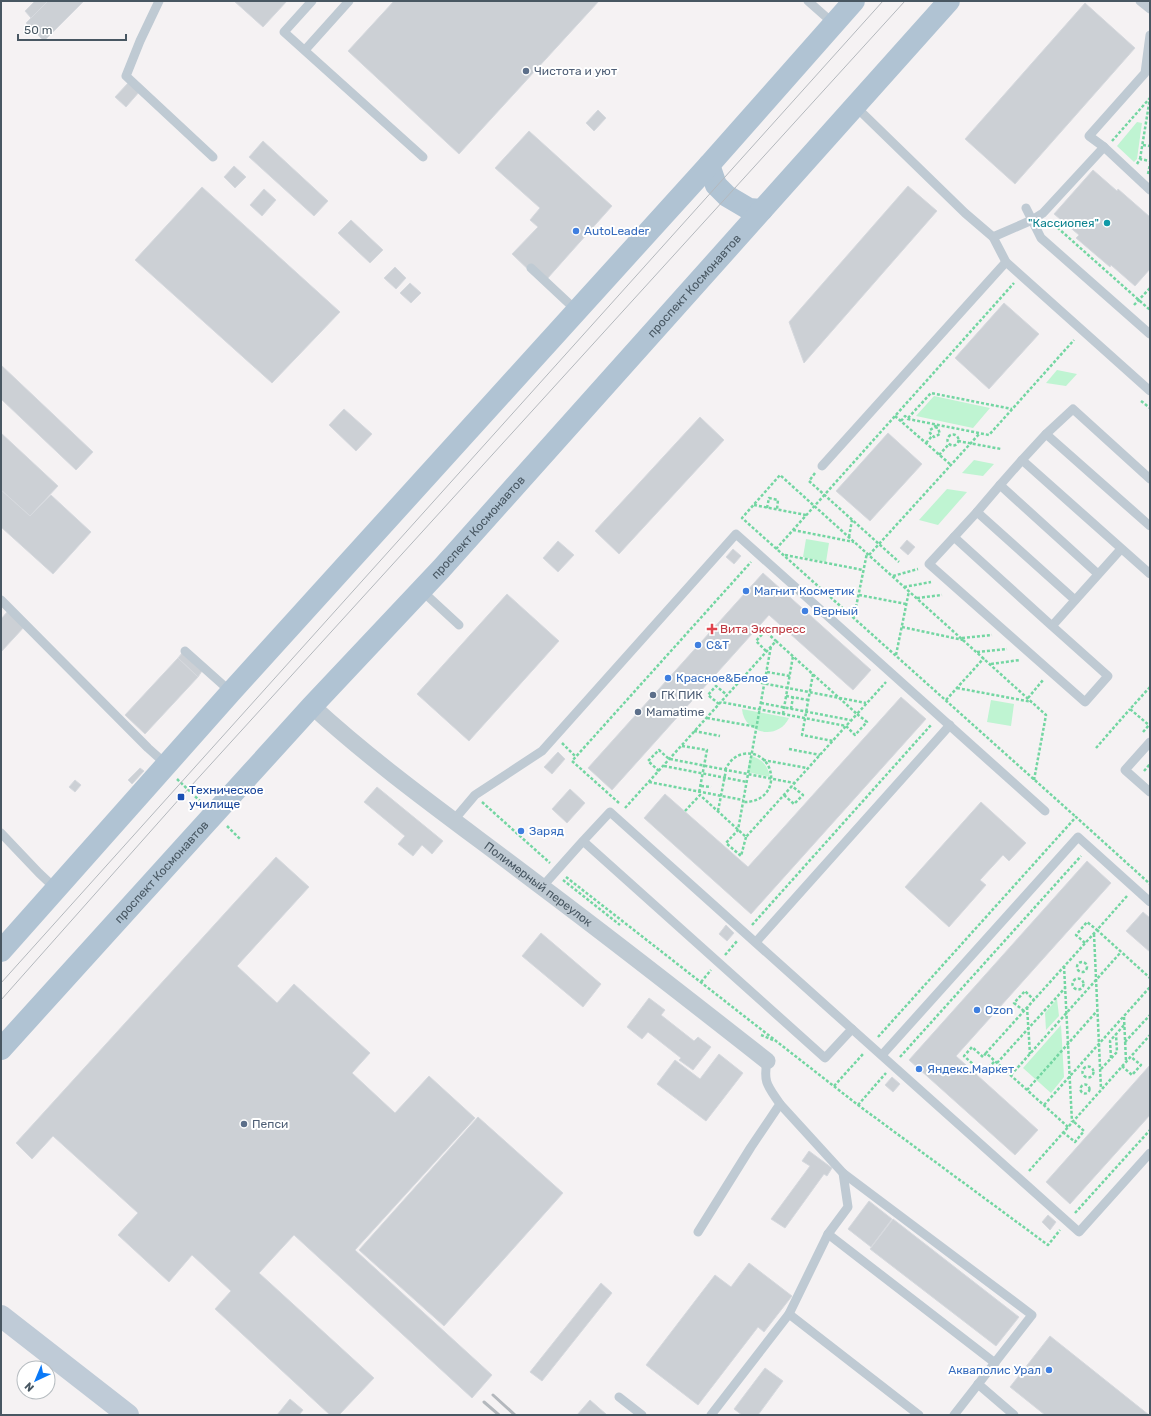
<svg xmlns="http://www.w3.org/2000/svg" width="1151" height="1416" font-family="Rubik,sans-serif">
<rect width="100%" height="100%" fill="#f5f2f3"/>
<!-- green -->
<g fill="#bff4d2">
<polygon points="1137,122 1142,123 1137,159 1134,162 1117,146"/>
<polygon points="1057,370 1077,374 1066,386 1046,383"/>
<polygon points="934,396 990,408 973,428 916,416"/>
<polygon points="974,460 994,464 983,476 962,473"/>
<polygon points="947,489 967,492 938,525 919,520"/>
<polygon points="806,539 829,543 826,562 803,557"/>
<polygon points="991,700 1014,704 1011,726 987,722"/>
<path d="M742 709 789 718C778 741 744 734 742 709Z"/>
<path d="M750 756C761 758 768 765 770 777L747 772Z"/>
<polygon points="1057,999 1059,1016 1046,1030 1045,1013"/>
<polygon points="1061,1025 1064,1077 1051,1093 1023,1068"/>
</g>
<!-- building -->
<g fill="#ccd0d5" stroke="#d6d9de">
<polygon points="35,1 48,1 31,18 25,11"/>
<polygon points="48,1 84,1 44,41 26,23"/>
<polygon points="234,1 287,1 263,27"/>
<polygon points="394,1 599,1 459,154 348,51"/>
<polygon points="1085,3 1135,48 1015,184 965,139"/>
<polygon points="129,82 140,91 126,107 115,97"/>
<polygon points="598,110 606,118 594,131 586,123"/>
<polygon points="529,131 612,206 547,279 535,276 512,254 538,227 530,220 540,208 495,168"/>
<polygon points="263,141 328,201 314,216 249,157"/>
<polygon points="234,166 246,177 235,188 224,177"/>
<polygon points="1093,170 1117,191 1118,189 1150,217 1150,269 1135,286 1111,265 1110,267 1076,238 1079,235 1054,214"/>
<polygon points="908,186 937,211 804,363 789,322"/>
<polygon points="202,187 340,312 272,383 135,260"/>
<polygon points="264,189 276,200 262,216 250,205"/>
<polygon points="351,220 383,250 370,263 338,233"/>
<polygon points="395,267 406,278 396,289 384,278"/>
<polygon points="410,283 421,293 411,303 400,293"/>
<polygon points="1004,303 1039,334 989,389 955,358"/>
<polygon points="1,365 93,452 76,470 1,399"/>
<polygon points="344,409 372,434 356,451 329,425"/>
<polygon points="700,417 724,440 619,554 595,531"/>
<polygon points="1,433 58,486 30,516 1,490"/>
<polygon points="888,433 922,464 870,521 836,491"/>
<polygon points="1,490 30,516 51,495 91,532 53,574 1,527"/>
<polygon points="907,540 915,547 908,555 900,548"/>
<polygon points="558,541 574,555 558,572 543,558"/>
<polygon points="733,549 741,556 734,564 726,557"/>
<polygon points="763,573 871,670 853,690 769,615 612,790 588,768"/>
<polygon points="507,594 559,641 469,741 417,694"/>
<polygon points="8,611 25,626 1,652 1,619"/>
<polygon points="182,653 202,671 198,677 178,658"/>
<polygon points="178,658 198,677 145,734 125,715"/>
<polygon points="901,697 926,719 751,914 644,818 665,794 748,867"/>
<polygon points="558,752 565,759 552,774 544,767"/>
<polygon points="140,768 144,771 132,784 128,780"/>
<polygon points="75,780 81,785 75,792 69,787"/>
<polygon points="377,787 443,841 432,854 422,845 413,856 398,844 405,836 364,802"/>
<polygon points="570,789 585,803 567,823 552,809"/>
<polygon points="981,802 1026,843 1009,861 1003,855 980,880 986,885 949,927 905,887"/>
<polygon points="276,857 309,887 237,966 277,1003 294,984 370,1053 352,1073 395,1113 429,1076 475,1118 355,1250 492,1375 472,1398 294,1235 259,1273 374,1378 339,1415 330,1415 215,1309 231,1291 192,1255 169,1282 118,1235 138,1213 53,1136 32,1159 16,1143"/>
<polygon points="1087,861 1111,883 956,1056 1038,1130 1015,1155 909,1060"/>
<polygon points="1143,912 1150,918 1150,952 1126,931"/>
<polygon points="726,925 734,933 727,941 719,934"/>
<polygon points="541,933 601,984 583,1007 522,956"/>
<polygon points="649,998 665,1010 661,1015 694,1041 698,1037 711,1047 693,1070 679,1060 681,1058 648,1032 642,1039 627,1027"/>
<polygon points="719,1054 743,1073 706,1121 657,1084 675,1060 700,1079"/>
<polygon points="1150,1065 1150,1115 1070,1204 1046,1182"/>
<polygon points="892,1077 900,1084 893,1092 885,1085"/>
<polygon points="478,1117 563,1193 444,1326 359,1250"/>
<polygon points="809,1151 832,1168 827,1176 824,1174 785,1228 771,1219 810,1166 802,1161"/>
<polygon points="869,1201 892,1219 871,1247 848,1229"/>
<polygon points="1048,1215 1056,1222 1050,1230 1042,1222"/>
<polygon points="893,1219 1019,1317 996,1346 870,1249"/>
<polygon points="749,1263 792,1296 764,1332 758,1327 698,1405 646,1365 715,1275 731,1287"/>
<polygon points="601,1283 612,1293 542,1381 530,1372"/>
<polygon points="1050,1336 1149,1415 1045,1415 1010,1387"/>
<polygon points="765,1368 783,1381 758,1415 742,1415 734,1409"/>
<polygon points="290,1399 303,1410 299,1415 277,1415"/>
<polygon points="590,1400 607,1415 577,1415"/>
</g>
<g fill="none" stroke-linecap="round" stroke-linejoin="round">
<!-- path -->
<g stroke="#73d6a2" stroke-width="2.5" stroke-dasharray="3 2" stroke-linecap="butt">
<polyline points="1112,141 1150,98"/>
<polyline points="1143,145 1150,146"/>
<polyline points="1140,159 1150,98"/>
<polyline points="1137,164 1140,159 1150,161"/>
<polyline points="1148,174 1150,164"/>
<polyline points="1050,221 1150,310"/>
<polyline points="1134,305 1150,288"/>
<polyline points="1141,401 1150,408"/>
<polyline points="895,416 951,465"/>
<polyline points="908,418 931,393 1012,409"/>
<polyline points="901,421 905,416 908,419 989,435 1074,340"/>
<polyline points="935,427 938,428 940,434 934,437 930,433 930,430 935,427 936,424"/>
<circle cx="953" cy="440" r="5.5"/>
<polyline points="958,441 1001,449"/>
<polyline points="926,443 932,436"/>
<polyline points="939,455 949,444"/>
<polyline points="815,473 809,481 899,562"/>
<polyline points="754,505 806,515"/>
<polyline points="767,508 769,498 778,500 777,509"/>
<polyline points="793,530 854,542"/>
<polyline points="849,537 852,520"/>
<polyline points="776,549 1014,283"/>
<polyline points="785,555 863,570"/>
<polyline points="869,555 980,433"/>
<polyline points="893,576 918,569"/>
<polyline points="904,587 931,582"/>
<polyline points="859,595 906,604"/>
<polyline points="917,598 942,595"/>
<polyline points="854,617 867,553"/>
<polyline points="902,627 963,640"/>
<polyline points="962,638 992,635"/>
<polyline points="766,651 756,641 765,631 776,641"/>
<polyline points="977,652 1007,649"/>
<polyline points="896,655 909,591"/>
<polyline points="991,664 1020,660"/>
<polyline points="767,672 790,676"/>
<polyline points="813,674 802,735 833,741"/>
<polyline points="741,679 866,703"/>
<polyline points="1150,687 1130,709 1150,726"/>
<polyline points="957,688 1032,702"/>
<polyline points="786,696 808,700"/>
<polyline points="1028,698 1043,680"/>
<polyline points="946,700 984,658"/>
<polyline points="761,703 850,720"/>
<polyline points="719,704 708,695 716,686 727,695"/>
<polyline points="791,709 793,697"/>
<polyline points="783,714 793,656"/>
<polyline points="707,718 757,727"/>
<polyline points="694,731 720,736"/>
<polyline points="1143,732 1149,725"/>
<polyline points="562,743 576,757"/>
<polyline points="682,746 707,750 699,793"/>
<polyline points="1096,748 1130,709"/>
<polyline points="789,749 820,755"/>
<polyline points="670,759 794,783"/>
<polyline points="763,760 807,768"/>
<polyline points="664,766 747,782"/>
<path d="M725 770C729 762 734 756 743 754 777 748 784 803 743 802"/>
<polyline points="659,771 648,761 659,750 669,759"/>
<polyline points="1144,771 1150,764"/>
<polyline points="177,779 201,802"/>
<polyline points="1034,780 1046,715 780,475 742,518 1076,817"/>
<polyline points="649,782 743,800"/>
<polyline points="701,786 711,787"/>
<polyline points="784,795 794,804 803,795 792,786"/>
<polyline points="482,802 550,863"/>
<polyline points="619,803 572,761 751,562"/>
<polyline points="625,808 776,641 857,714 886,682"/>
<polyline points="685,811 700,795 746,837 846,726 857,714 867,722 855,735 846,726 721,702"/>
<polyline points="718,811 726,770"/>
<polyline points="227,826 241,840"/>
<polyline points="746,837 741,856 726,843 738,830 771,646"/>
<polyline points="566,877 858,1105 1048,1245 1060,1230"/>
<polyline points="563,880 620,925"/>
<polyline points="1127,896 1097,930 1150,978"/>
<polyline points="752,925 931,725"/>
<polyline points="1094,934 1101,1089"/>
<polyline points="725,955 738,940"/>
<circle cx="1082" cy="967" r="5"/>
<polyline points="1064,966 1072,1122"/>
<circle cx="1078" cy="984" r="5.5"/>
<polyline points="701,982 711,970"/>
<polyline points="1027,1007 1030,1054"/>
<polyline points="1024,1011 1014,1003 1025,991 1034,1000"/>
<polyline points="1124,1017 1126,1061"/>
<polyline points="761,1035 773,1040"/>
<polyline points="878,1037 1076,817 1150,884"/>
<polyline points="1125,1042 1150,1015"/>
<polyline points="986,1053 983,1057 972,1047 964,1056 983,1073 995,1061"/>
<polyline points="900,1057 1081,856"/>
<polyline points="1111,1058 1110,1041 1124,1025"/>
<polyline points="997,1063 1065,988"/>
<polyline points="1122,1066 1132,1075 1141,1065 1131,1057"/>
<circle cx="1088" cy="1072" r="5.5"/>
<polyline points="1101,1069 1117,1052 1116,1034"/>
<polyline points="1011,1075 1121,952"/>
<circle cx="1085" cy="1089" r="4.5"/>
<polyline points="834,1086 863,1054"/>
<polyline points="1027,1090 1097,1011"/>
<polyline points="858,1105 886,1073"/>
<polyline points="1044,1105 1150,987"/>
<path d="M1068 1127 986 1053C1023 1012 1060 971 1097 930L1087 922 1076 935 1085 943"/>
<polyline points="1063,1132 1075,1142 1084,1131 1073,1121"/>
<polyline points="1029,1171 1150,1035"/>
<polyline points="1075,1213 1150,1130"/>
</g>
<!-- lane -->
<g stroke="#bfcad3" stroke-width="9">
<polyline points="159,1 140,41 126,76 213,157"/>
<polyline points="312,1 284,32 423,157"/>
<polyline points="808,1 834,24"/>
<polyline points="1140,1 1150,9"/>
<polyline points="1150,35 1145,73 1089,136 1104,147 1150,190"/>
<polyline points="305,50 349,1"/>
<polyline points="855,106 965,213 993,237 1006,262 1150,391"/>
<polyline points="1026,208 1041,238 1150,334"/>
<polyline points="993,237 1032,220 1043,213 1104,147"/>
<polyline points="531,268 577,311"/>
<polyline points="1046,434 1073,409 1150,479"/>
<polyline points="822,466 1006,262"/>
<polyline points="1000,485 1022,460"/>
<polyline points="977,512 1000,485 1098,574"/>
<polyline points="1150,526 1046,434 1022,460 1150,574"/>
<polyline points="954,537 977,512 1075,600"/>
<polyline points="421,590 459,625"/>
<polyline points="1,600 148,748 167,765"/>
<polyline points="1052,626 1108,676 1085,702 929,564 954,537 1052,626 1121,549"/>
<polyline points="185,651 231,692"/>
<polyline points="1150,742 1125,770 1150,792"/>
<polyline points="453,821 475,795 542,751 736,534 1045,811"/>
<polyline points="1,833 39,873 56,889"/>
<polyline points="542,887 583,841 825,1058 852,1029 610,812 583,841"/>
<polyline points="756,942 950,725"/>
<polyline points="852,1029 1079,1232 1150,1153"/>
<polyline points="882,1055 1078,837 1150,902"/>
<polyline points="843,1173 1032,1315 954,1415"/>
<path d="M698 1232 751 1147 780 1104C768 1086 763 1083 767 1061"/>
<polyline points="828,1234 995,1363"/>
<polyline points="789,1314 919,1415"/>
<polyline points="978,1384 1014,1415"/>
<polyline points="619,1397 642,1415"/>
<polyline points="711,1415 789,1314 828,1234 848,1207 843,1173 780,1104"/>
</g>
<!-- street -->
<path stroke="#bfcad3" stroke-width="17" id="s1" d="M312 706C384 772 465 828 542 887 618 944 692 1002 767 1061"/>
<!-- secondary -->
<polyline stroke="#bfcbd7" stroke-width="22" points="1,1316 128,1415"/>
<!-- primary -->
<g stroke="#b0c3d3" stroke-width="22">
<polyline points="709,165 716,185 727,196 749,209 762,210"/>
<polyline points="1,951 231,692 709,165 854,1"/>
<path id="s2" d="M1 1049 312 706 441 569 949 1"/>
</g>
<!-- tram -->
<g stroke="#b4b8bd" stroke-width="1">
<polyline points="1,983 883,1"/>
<polyline points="1,1000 181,797 905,1"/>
</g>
<!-- rail -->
<g stroke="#b4b8bd" stroke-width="3">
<polyline points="493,1395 515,1415"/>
<polyline points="484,1402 499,1415"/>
</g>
</g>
<!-- markers -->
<g fill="#5c6f8a" stroke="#fff" stroke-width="1.5">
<circle cx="526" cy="71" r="4"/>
<circle cx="653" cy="695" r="4"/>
<circle cx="638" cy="712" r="4"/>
<circle cx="244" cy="1124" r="4"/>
</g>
<circle fill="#0f9aa8" stroke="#fff" stroke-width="1.5" cx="1107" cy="223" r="4"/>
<g fill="#3f7fe0" stroke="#fff" stroke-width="1.5">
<circle cx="576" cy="231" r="4"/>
<circle cx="746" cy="591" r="4"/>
<circle cx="805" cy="611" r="4"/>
<circle cx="698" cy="645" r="4"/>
<circle cx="668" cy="678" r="4"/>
<circle cx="521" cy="831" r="4"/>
<circle cx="977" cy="1010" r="4"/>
<circle cx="919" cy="1069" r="4"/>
<circle cx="1049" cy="1370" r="4"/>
</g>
<path fill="#e0444e" stroke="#fff" stroke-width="1.5" d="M710 623h4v4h4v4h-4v4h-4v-4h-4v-4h4z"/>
<rect fill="#1a4fb4" stroke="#fff" stroke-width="1.5" x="177" y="793" width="8" height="8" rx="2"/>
<g text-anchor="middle" stroke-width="4" stroke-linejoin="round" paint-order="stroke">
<!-- service labels -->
<g font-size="12" fill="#4e5e75" stroke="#fff" text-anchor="start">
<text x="534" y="75">Чистота и уют</text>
<text x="661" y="699">ГК ПИК</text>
<text x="646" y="716">Mamatime</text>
<text x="252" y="1128">Пепси</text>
</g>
<!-- culture labels -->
<g font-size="12" fill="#0d838f" stroke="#fff" text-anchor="end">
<text x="1099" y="227">"Кассиопея"</text>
</g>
<!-- shop labels -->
<g font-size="12" fill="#366cbe" stroke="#fff" text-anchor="start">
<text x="584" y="235">AutoLeader</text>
<text x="754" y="595">Магнит Косметик</text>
<text x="813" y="615">Верный</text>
<text x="706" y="649">С&amp;Т</text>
<text x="676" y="682">Красное&amp;Белое</text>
<text x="529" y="835">Заряд</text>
<text x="985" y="1014">Ozon</text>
<text x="927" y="1073">Яндекс.Маркет</text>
<text x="1041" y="1374" text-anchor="end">Акваполис Урал</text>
</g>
<!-- street labels -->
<g font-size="12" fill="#485762" stroke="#fff">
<text dy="4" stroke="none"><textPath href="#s2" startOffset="1031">проспект Космонавтов</textPath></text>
<text dy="4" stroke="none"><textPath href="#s2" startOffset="707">проспект Космонавтов</textPath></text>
<text dy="4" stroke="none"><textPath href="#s2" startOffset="239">проспект Космонавтов</textPath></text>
<text dy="4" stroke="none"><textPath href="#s1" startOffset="288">Полимерный переулок</textPath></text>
</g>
<!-- health labels -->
<g font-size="12" fill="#be3a42" stroke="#fff" text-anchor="start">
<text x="720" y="633">Вита Экспресс</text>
</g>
<!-- transit labels -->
<g font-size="12" fill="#164399" stroke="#fff" text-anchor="start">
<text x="189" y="794">Техническое<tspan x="189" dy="14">училище</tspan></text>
</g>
</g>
<!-- border -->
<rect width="1151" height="1416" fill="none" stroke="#485762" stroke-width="4"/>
<!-- north arrow -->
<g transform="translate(36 1380) rotate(224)"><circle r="19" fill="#ffffff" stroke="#b6bcc0"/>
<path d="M0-3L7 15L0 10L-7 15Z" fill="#0a79f7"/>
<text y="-6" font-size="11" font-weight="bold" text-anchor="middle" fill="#485762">N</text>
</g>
<!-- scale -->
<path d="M18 34v6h108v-6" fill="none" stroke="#485762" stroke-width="2"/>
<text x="24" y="34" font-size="12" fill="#485762" stroke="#ffffff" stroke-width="3" paint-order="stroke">50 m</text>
</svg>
